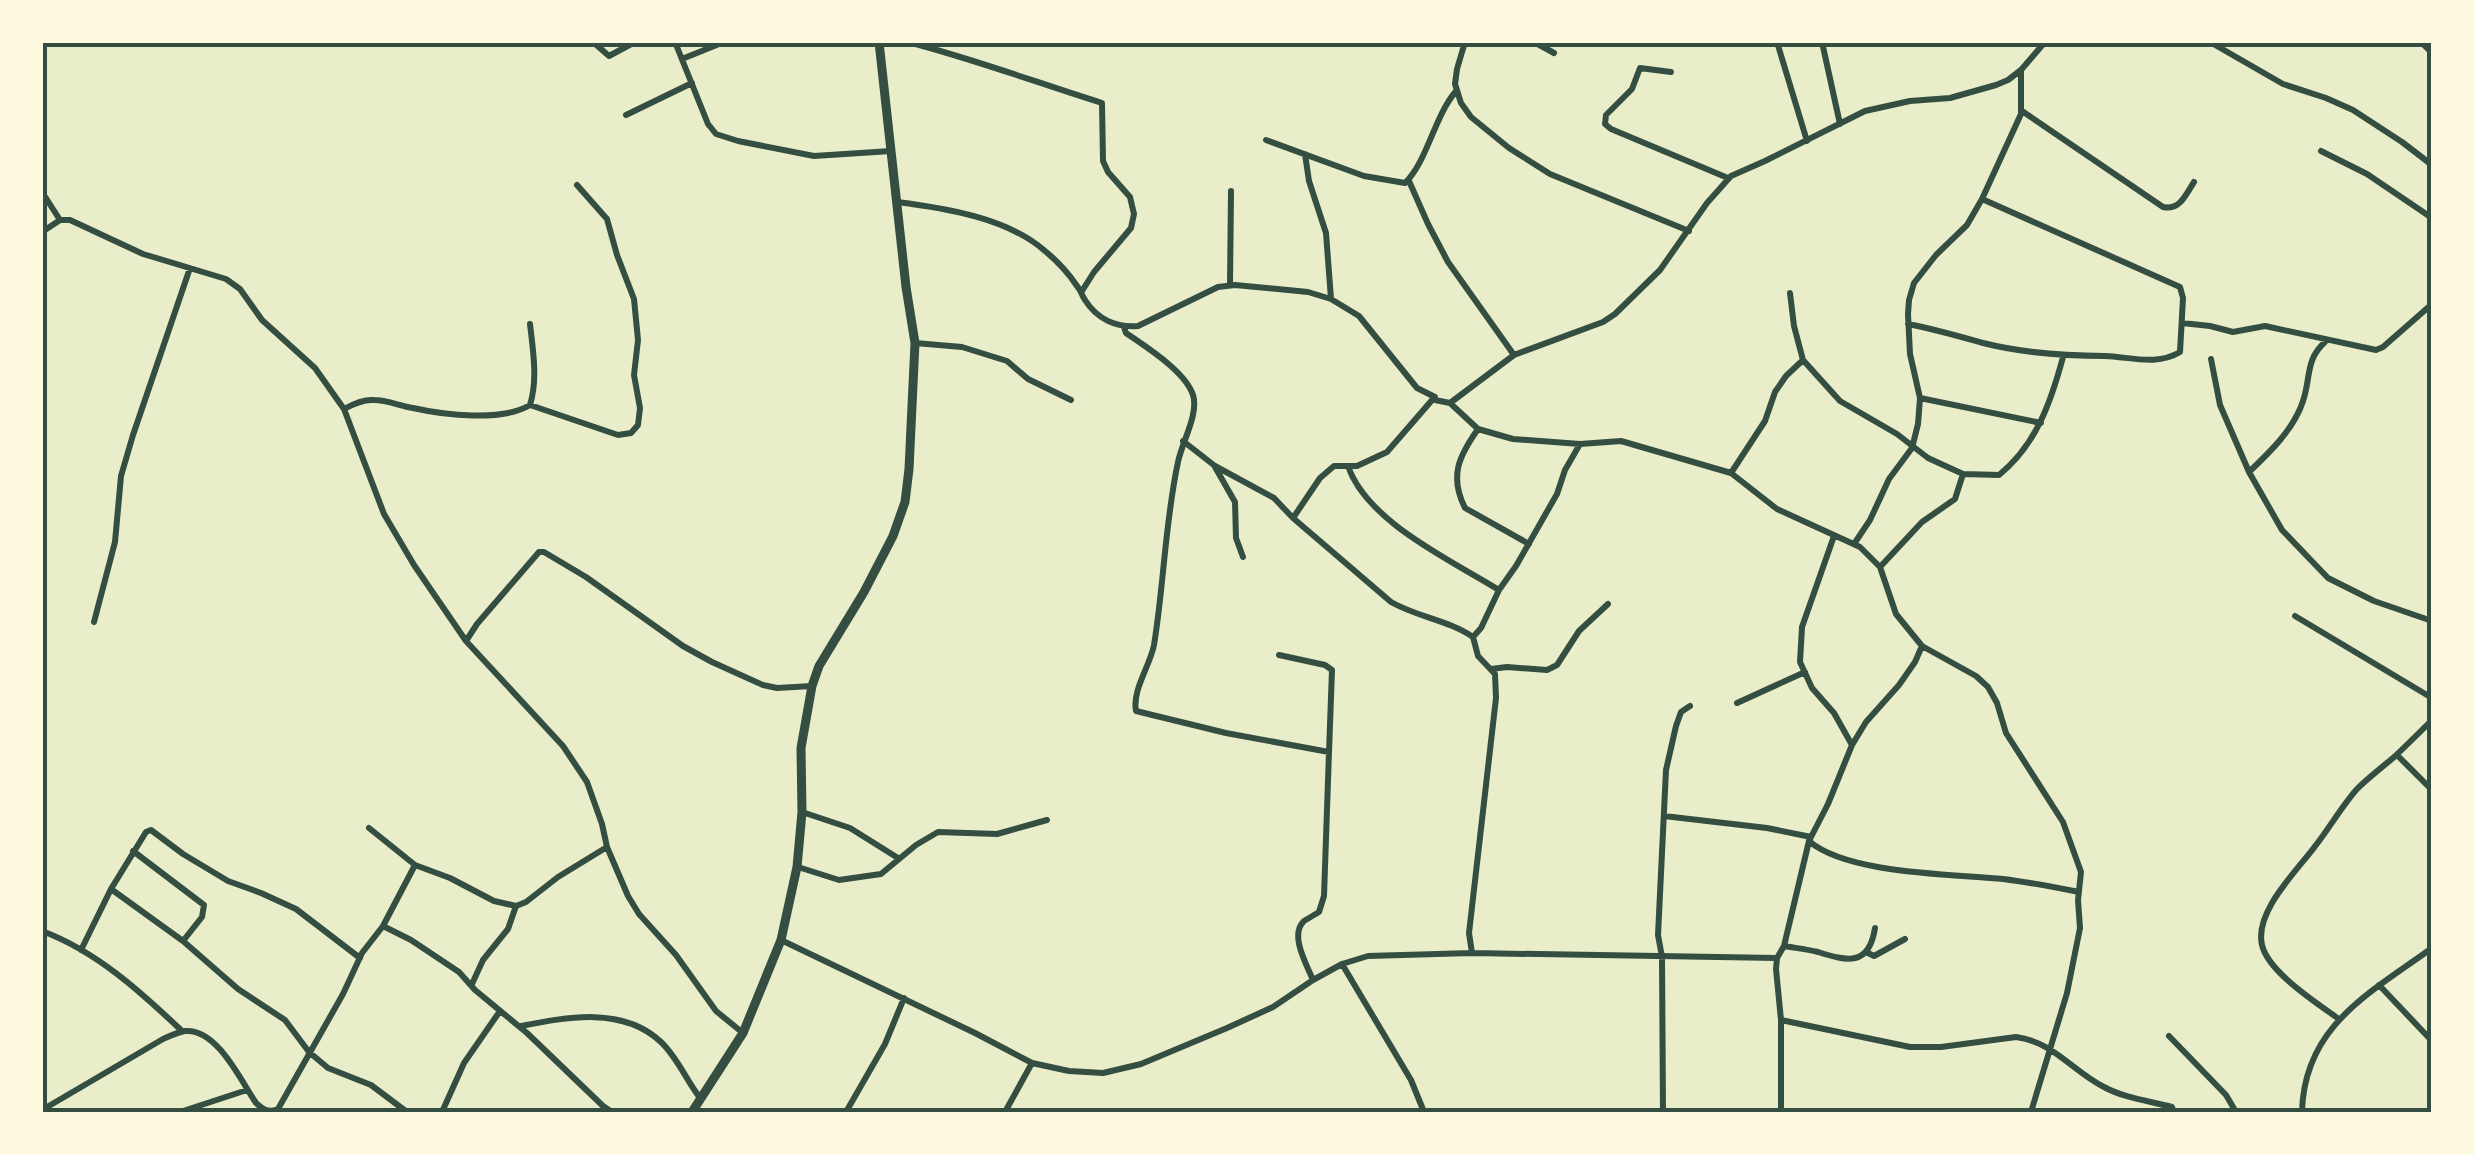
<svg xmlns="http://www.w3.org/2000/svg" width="2474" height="1155" font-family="Literata,serif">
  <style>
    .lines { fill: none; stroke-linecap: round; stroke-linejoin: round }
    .minor { stroke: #344e41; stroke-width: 6 }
    .secondary { stroke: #344e41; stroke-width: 9 }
    .neatline { fill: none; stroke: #344e41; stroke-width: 4 }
  </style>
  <rect width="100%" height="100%" fill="#e9edc9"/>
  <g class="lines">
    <!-- minor -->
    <path class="minor" d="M593,42L609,56L635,42
      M675,42L708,124L716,134L738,141L814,156L891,151
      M908,42C974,59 1038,83 1102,103L1103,161L1108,172L1130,197L1134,214L1131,228L1094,272L1082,291
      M1465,42L1457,69L1455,84L1461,103L1471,117L1509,148L1550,174L1689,231
      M1534,42L1554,53
      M1777,42L1807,141
      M1822,42L1840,124
      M2210,42L2283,84L2326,98L2353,110L2402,142L2432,165
      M2421,42L2432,53
      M682,59L724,42
      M1671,72L1640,68L1632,89L1606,115L1605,124L1611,129L1728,178
      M2022,111L2163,207C2180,211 2186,194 2194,182
      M626,115L692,83
      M1266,140L1364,176L1405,183C1427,162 1434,117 1456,91
      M2321,151L2367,174L2432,218
      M1305,154L1309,181L1326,233L1331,299
      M1409,181L1428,224L1448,262L1514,355
      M42,192L60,220
      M897,202C945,208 1008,218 1045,251C1056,260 1069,274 1077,286C1082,292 1080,292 1085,300C1097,319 1116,328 1138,326L1218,287L1235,285L1308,292L1331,299L1359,316L1417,388L1435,397V400L1450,403L1478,429L1513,439L1580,444L1621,441L1731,473L1777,509L1860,547L1880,567L1896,614L1922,646L1976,676L1988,687L1997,703L2006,733L2063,822L2081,872L2078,900L2080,928L2067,993L2031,1112
      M42,232L60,220H70L143,254L226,279L240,289L262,320L315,368L344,409L384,514L414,565L466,641L563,746L587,782L602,824L607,847L628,896L639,914L676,955L716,1011L743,1033
      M1230,285L1231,191
      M1790,293L1794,326L1803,360
      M2182,323L2210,326L2233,332L2265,326L2376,350L2383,347L2432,304
      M1908,324C1934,329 1958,336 1983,343C2023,353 2064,356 2105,356C2131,357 2157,366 2180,352L2183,298L2180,287L1982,199
      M1124,327L1126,333C1146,347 1185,371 1193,395C1199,414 1182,442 1178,462C1165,522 1164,584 1154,645C1150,666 1132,690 1136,711L1226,733L1329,752L1332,670L1325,665L1279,655
      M915,343L962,347L1007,361L1028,379L1071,400
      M2211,359L2220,405L2249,472L2282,530L2328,578L2374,601L2432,621
      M1920,398L2041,423
      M1450,403L1514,355L1603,322L1615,314L1660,270L1707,203L1731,176L1765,161L1865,111L1910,101L1950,98L1996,85L2008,80L2021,70L2045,42
      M530,405L618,435L631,433L638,425L640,408L634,375L638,340L634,299L617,255L607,219L577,185
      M344,409C353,404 363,399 374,400C387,400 400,406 413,408C444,415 502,422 530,405C538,379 533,351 530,324
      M1478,429C1459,456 1449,476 1465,508L1529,544
      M1183,441L1215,466L1274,498L1293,518L1391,602C1417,617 1448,620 1473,637L1478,656L1495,674L1496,698L1469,933L1472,953
      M1348,466C1367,522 1451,560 1499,590
      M1215,467L1235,502L1236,538L1243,557
      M2249,472C2270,452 2294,429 2303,401C2311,378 2305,360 2325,342
      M1731,473L1765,421L1775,392L1786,376L1803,360L1840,401L1897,434L1928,458L1963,474L1999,475C2036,445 2051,402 2063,357
      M1293,518L1320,478L1334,466H1357L1387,452L1433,399
      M1834,536L1802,627L1800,662L1812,688L1834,713L1852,745
      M1854,544L1870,520L1889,479L1912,448L1918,424L1920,398L1910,354L1908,314L1909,300L1914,283L1936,255L1967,225L1982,199L2021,114V71
      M1880,567L1922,522L1955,499L1963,474
      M2295,616L2432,698
      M94,622L115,542L121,476L133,435L190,268
      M1473,637L1481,628L1499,590L1516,566L1557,494L1565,470L1580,444
      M466,641L477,624L539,552H544L586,577L683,646L712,662L763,685L777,688L812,686
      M1491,669L1507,667L1547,670L1557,665L1579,631L1608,604
      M1737,703L1805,672
      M2397,755L2432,790
      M802,812L850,828L898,858
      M1664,816L1767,828L1811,837
      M369,828L415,865L450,878L494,901L516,906L526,902L558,877L607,847
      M1809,841C1847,874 1952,874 2003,879C2028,882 2054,887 2079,892
      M133,851L204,905L202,917L183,941
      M798,867L839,880L881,874L916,845L938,832L997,834L1047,820
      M111,889L183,941L238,989L285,1020L309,1052L328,1068L371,1085L407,1112
      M383,926L411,940L459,972L475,990L527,1033L603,1106L612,1112
      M42,931C96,951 141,992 182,1031
      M781,940L975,1033L1032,1063L1069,1071L1103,1073L1141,1064L1227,1028L1273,1007L1313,980L1342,964L1368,956L1472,953L1777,958
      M1784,946C1795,948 1806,949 1818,952C1847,961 1869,967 1875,928
      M81,950L111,889L146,832L151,830L183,854L228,881L261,893L296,909L360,958
      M1866,952L1874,956L1905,939
      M1342,964L1411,1080L1424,1112
      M1313,980C1307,965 1289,935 1304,921C1305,920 1318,913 1319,912L1324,896L1329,752
      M472,984L483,960L508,929L516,906
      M2379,985L2432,1041
      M2339,1019C2318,1004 2268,972 2262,945C2254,911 2298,870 2316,845C2330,827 2342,806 2357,789C2368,778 2381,768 2393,758C2406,746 2419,733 2432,720
      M1781,1020L1910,1047H1941L2016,1037C2054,1042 2072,1071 2104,1087C2124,1098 2150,1101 2172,1107L2174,1112
      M521,1026C567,1017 623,1006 661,1042C678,1058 687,1082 701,1099
      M2169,1036L2226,1095L2236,1112
      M42,1110L163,1039C170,1036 178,1032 185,1031C217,1028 241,1081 256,1103C264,1110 268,1113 278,1109L343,994L362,953L383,926L415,865
      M180,1112L247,1090
      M442,1112L464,1063L500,1011
      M846,1112L885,1044L904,998
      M1005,1112L1032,1063
      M1663,1112L1662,957L1658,935L1666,770L1676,726L1681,712L1690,706
      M1781,1112V1020L1776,969L1777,958L1784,946L1809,841L1828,804L1852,745L1866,722L1899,685L1915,662L1922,646
      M2302,1112C2304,1026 2370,993 2432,948"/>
    <!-- secondary -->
    <path class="secondary" d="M692,1112L743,1033L781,940L797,867L802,812L801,748L812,686L819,666L864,592L893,536L905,502L909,469L915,343L906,287L879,42"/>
  </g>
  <!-- border -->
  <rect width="2474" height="1155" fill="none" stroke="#fefae0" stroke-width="90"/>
  <rect x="45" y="45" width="2384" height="1065" class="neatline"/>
</svg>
